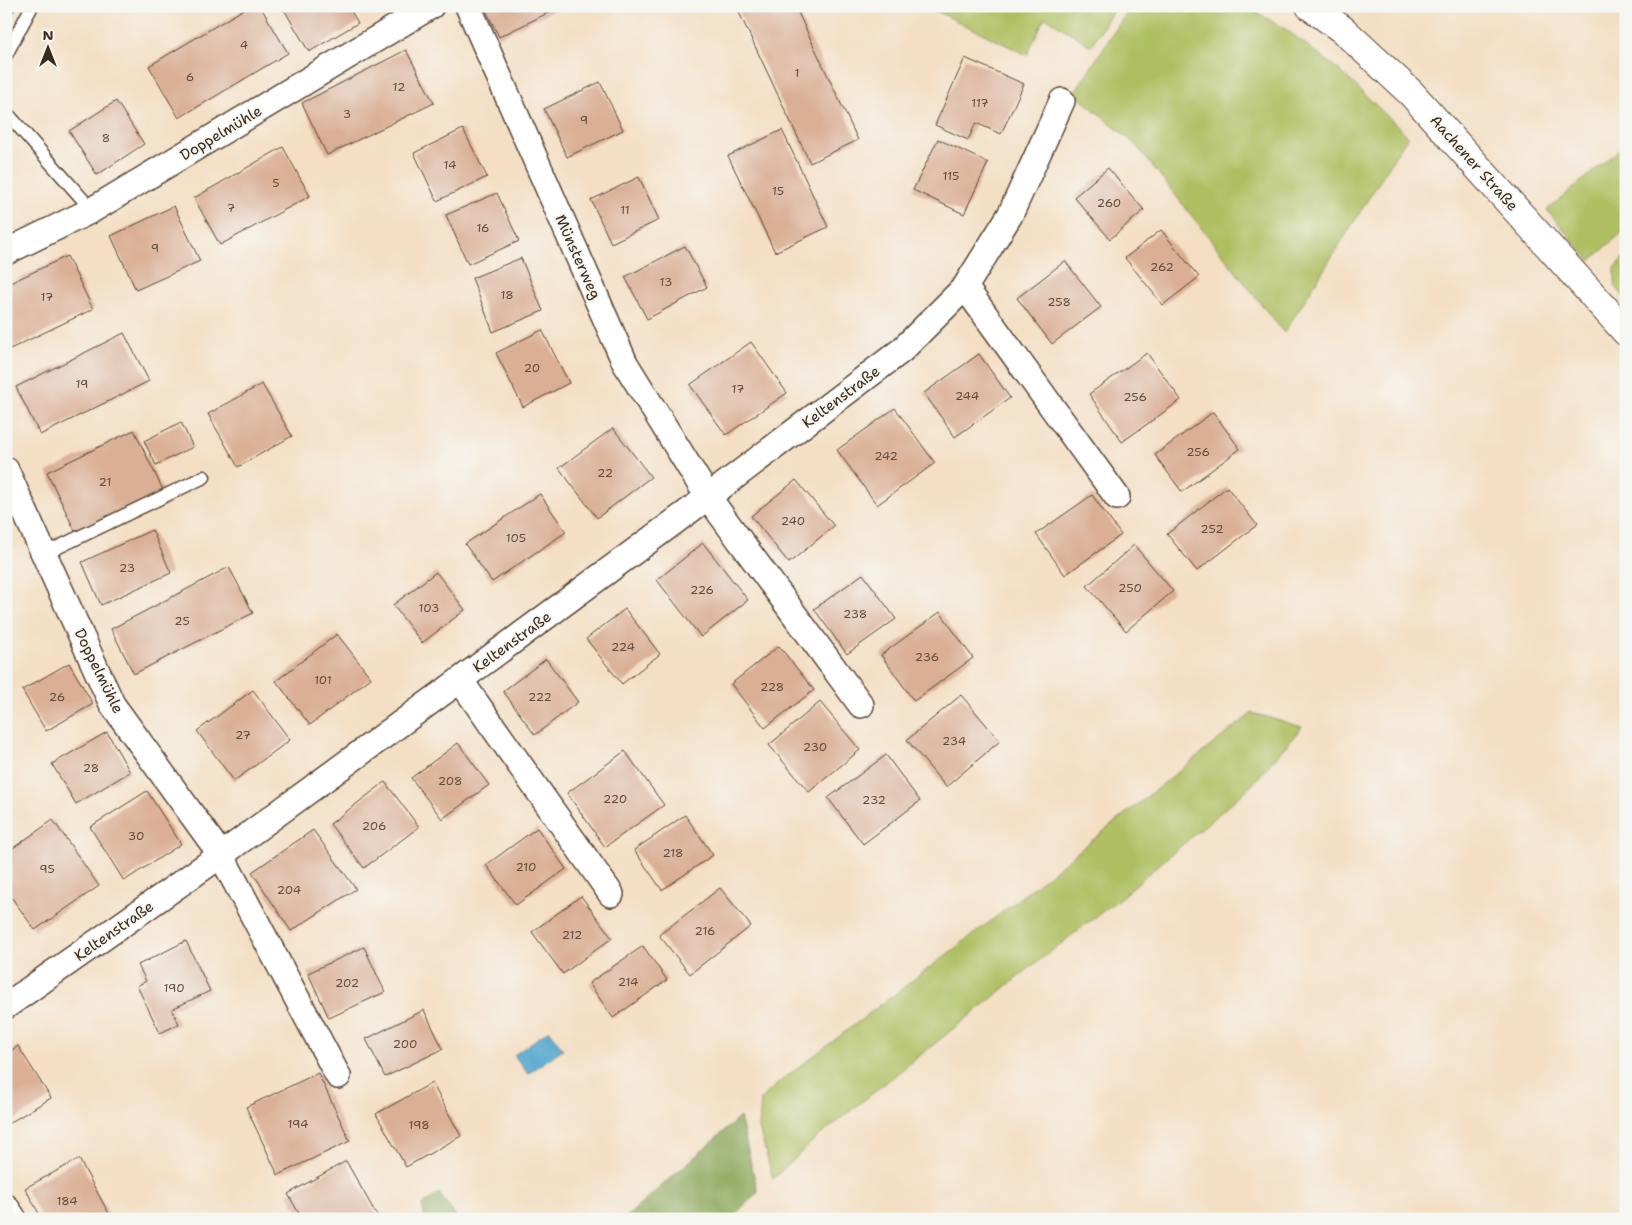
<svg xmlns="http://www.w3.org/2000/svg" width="1632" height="1225" font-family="'Shantell Sans',sans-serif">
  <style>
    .green { fill: #afbf62; stroke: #757440 }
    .forest { fill: #8ba658; stroke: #63683b }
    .water { fill: #51a5cd; stroke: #466876 }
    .building { fill: #daaf95 }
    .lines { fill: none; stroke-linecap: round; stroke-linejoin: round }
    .service-casing { stroke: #574537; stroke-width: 15 }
    .minor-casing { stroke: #574537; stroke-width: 28 }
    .secondary-casing { stroke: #574537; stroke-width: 30 }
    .service { stroke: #fff; stroke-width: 12 }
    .minor { stroke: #fff; stroke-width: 25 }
    .secondary { stroke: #fff; stroke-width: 28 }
    .labels { text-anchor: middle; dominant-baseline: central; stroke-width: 4; stroke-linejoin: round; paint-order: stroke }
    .number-label { font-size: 12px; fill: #634b3c }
    .street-label { font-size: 15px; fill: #3b2a1e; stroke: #f6f6f2 }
  </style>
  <rect width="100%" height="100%" fill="#f6f6f2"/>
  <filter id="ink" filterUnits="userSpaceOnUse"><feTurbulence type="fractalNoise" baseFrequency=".02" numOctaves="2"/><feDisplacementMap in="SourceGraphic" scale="10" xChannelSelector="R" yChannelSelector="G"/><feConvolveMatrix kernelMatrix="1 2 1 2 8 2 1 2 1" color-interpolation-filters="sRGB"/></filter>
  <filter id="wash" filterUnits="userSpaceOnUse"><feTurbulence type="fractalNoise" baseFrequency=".0096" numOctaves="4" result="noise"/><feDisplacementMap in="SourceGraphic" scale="20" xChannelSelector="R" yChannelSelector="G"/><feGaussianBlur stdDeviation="1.12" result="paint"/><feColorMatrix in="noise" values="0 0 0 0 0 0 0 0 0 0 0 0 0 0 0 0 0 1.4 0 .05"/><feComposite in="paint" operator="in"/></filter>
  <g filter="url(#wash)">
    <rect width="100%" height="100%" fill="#f4dfc4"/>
    <!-- green -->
    <path class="green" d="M926,6H1116L1091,46L1045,17L1027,55Z
      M1131,6H1245L1284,28L1339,70L1408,136L1284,333L1136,145L1074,93Z
      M1626,144V229L1590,261L1547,210Z
      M1626,255V299L1615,286V268Z
      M1252,713L1302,727L1251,786L1120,898L1032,966L814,1140L773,1179L759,1128L761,1099L782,1080L996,917Z"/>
    <!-- forest -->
    <path class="forest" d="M740,1117L758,1192L730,1219H624Z
      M439,1193L458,1219H425L422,1205Z"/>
    <!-- water -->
    <path class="water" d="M549,1030L563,1049L528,1074L514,1055Z"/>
    <g id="blocks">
      <!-- building -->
      <path class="building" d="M6,6H17L6,23Z
        M249,6H260L288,53L179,118L149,66Z
        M282,6H348L358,23L309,52Z
        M484,6H562L499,37Z
        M736,6H795L858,140L810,163Z
        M406,50L434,103L327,155L302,103Z
        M965,58L1024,84L1001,134L976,123L968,140L935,125Z
        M600,82L623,130L567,157L544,109Z
        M116,101L144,144L97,175L69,131Z
        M463,129L487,177L437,201L414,153Z
        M782,130L828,227L775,252L728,156Z
        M938,139L988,163L964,214L913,190Z
        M283,147L310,196L220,245L194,198Z
        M1108,168L1144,210L1110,239L1074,197Z
        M639,177L659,220L611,243L591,200Z
        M497,193L519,241L468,264L446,215Z
        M174,206L200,261L136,290L111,236Z
        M1161,230L1199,277L1163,305L1125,258Z
        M685,246L707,287L647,319L625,277Z
        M67,256L93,309L10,349L6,341V285Z
        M521,258L543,311L493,332L472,278Z
        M1065,261L1101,307L1052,344L1017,298Z
        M542,330L569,383L523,407L496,353Z
        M124,333L149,381L40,435L16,387Z
        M751,342L787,393L726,435L690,385Z
        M1147,353L1181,400L1122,442L1089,394Z
        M979,354L1010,398L955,437L924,393Z
        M262,384L292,436L238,467L208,414Z
        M895,408L935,463L877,505L837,450Z
        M1213,412L1240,449L1182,492L1155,455Z
        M181,422L193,447L156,465L144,441Z
        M613,428L651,477L597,518L559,468Z
        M134,430L164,492L76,533L47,472Z
        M796,480L834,526L789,563L751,516Z
        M1227,487L1257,525L1197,571L1167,534Z
        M540,494L566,532L492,582L465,544Z
        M1092,495L1121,535L1065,575L1036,534Z
        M152,530L171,573L101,605L82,562Z
        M703,543L748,600L701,637L657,580Z
        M1134,545L1173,591L1126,631L1087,586Z
        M229,567L253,613L134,674L111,629Z
        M436,572L465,610L422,643L393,605Z
        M863,574L896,619L847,654L814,609Z
        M625,609L660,654L622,684L586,639Z
        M940,612L973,658L914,701L881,655Z
        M337,634L371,678L310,725L276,681Z
        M779,646L814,690L765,728L731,684Z
        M546,659L578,702L535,735L503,691Z
        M69,663L93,704L46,731L22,690Z
        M253,690L290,740L234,781L197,731Z
        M961,695L1000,741L946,787L907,740Z
        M820,702L860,750L809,792L769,745Z
        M107,732L130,772L76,804L52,764Z
        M458,743L489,785L442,819L411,778Z
        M625,751L664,805L605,847L567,793Z
        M886,755L920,801L863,844L828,798Z
        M385,782L419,827L364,868L330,824Z
        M147,791L181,844L124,881L90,827Z
        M685,815L713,855L662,890L634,850Z
        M53,820L99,886L35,930L6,890V853Z
        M537,828L566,869L516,905L486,865Z
        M313,830L356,889L291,931L252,872Z
        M720,888L751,926L690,974L659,935Z
        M581,896L612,938L563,974L532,932Z
        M186,941L210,991L172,1009L179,1024L160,1033L137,986L146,981L138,965Z
        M643,946L667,980L613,1018L589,983Z
        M364,947L385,992L329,1018L308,973Z
        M424,1010L443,1049L385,1077L366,1039Z
        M18,1046L51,1098L6,1125V1054Z
        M318,1073L350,1141L278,1175L246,1107Z
        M432,1083L461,1136L406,1167L376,1114Z
        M79,1159L109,1214L100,1219H42L25,1188Z
        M346,1161L379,1219H302L288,1194Z"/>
    </g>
  </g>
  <g filter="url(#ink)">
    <use href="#blocks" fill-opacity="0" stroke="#574537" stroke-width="1"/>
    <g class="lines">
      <defs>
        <path id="service" d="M6,55L32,6
          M6,112L92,210
          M44,554L204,477"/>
        <path id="minor" d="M468,6L625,363L708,497L861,705
          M6,252L92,210L431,6
          M965,287L1117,497
          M6,470L112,704L221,855L338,1076
          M460,680L611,894
          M6,1006L221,855L460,680L708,497L902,350L965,287L1010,215L1062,101
          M6,1207L14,1219"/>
        <path id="secondary" d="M1310,6L1343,30L1411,93L1626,332"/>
      </defs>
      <!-- service casing -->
      <use href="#service" class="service-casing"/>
      <!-- minor casing -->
      <use href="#minor" class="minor-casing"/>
      <!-- secondary casing -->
      <use href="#secondary" class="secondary-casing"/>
      <!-- service -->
      <use href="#service" class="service"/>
      <!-- minor -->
      <use href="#minor" class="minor"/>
      <!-- secondary -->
      <use href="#secondary" class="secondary"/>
    </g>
  </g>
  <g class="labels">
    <!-- number labels -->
    <g class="number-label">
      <text x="244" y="45">4</text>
      <text x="797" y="73">1</text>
      <text x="190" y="77">6</text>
      <text x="399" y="87">12</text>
      <text x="980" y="103">117</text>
      <text x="347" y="114">3</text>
      <text x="584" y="120">9</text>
      <text x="106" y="138">8</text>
      <text x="450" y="165">14</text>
      <text x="951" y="176">115</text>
      <text x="276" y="183">5</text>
      <text x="778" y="191">15</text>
      <text x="1109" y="203">260</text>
      <text x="231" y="208">7</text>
      <text x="625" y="210">11</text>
      <text x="483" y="228">16</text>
      <text x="155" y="248">9</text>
      <text x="1162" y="267">262</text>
      <text x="666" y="282">13</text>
      <text x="507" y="295">18</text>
      <text x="47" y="297">17</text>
      <text x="1059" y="302">258</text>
      <text x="532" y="368">20</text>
      <text x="82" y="384">19</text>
      <text x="738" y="389">17</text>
      <text x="967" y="396">244</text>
      <text x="1135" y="397">256</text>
      <text x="1198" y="452">256</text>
      <text x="886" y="456">242</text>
      <text x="605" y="473">22</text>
      <text x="105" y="482">21</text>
      <text x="793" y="521">240</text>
      <text x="1212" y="529">252</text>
      <text x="516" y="538">105</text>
      <text x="127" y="568">23</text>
      <text x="1130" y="588">250</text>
      <text x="702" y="590">226</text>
      <text x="429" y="608">103</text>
      <text x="855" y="614">238</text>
      <text x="182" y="621">25</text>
      <text x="623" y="647">224</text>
      <text x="927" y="657">236</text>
      <text x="323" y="680">101</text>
      <text x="772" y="687">228</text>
      <text x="57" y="697">26</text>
      <text x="540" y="697">222</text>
      <text x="243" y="735">27</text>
      <text x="954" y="741">234</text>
      <text x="815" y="747">230</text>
      <text x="91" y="768">28</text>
      <text x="450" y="781">208</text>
      <text x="615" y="799">220</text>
      <text x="874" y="800">232</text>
      <text x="374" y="826">206</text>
      <text x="136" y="836">30</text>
      <text x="673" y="853">218</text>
      <text x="526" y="867">210</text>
      <text x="47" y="869">95</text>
      <text x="289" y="890">204</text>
      <text x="705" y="931">216</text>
      <text x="572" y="935">212</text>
      <text x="628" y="982">214</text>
      <text x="347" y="983">202</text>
      <text x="174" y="988">190</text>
      <text x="405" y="1044">200</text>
      <text x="298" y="1124">194</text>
      <text x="419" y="1125">198</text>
      <text x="67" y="1201">184</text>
    </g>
    <!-- street labels -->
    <g class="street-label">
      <text transform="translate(221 133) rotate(-31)">Doppelmühle</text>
      <text transform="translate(1474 163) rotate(48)">Aachener Straße</text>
      <text transform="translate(578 257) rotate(66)">Münsterweg</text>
      <text transform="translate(841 397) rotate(-37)">Keltenstraße</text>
      <text transform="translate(512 642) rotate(-36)">Keltenstraße</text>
      <text transform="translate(99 671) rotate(64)">Doppelmühle</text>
      <text transform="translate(114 931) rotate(-35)">Keltenstraße</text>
    </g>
  </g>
  <!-- margin -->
  <rect width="1632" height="1225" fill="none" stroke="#f6f6f2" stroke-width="25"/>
  <!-- north arrow -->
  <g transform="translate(48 48)" stroke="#f6f6f2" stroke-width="4" paint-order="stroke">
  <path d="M0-4L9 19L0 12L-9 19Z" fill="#3b2a1e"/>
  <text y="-8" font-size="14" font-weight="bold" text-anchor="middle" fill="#3b2a1e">N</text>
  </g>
</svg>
